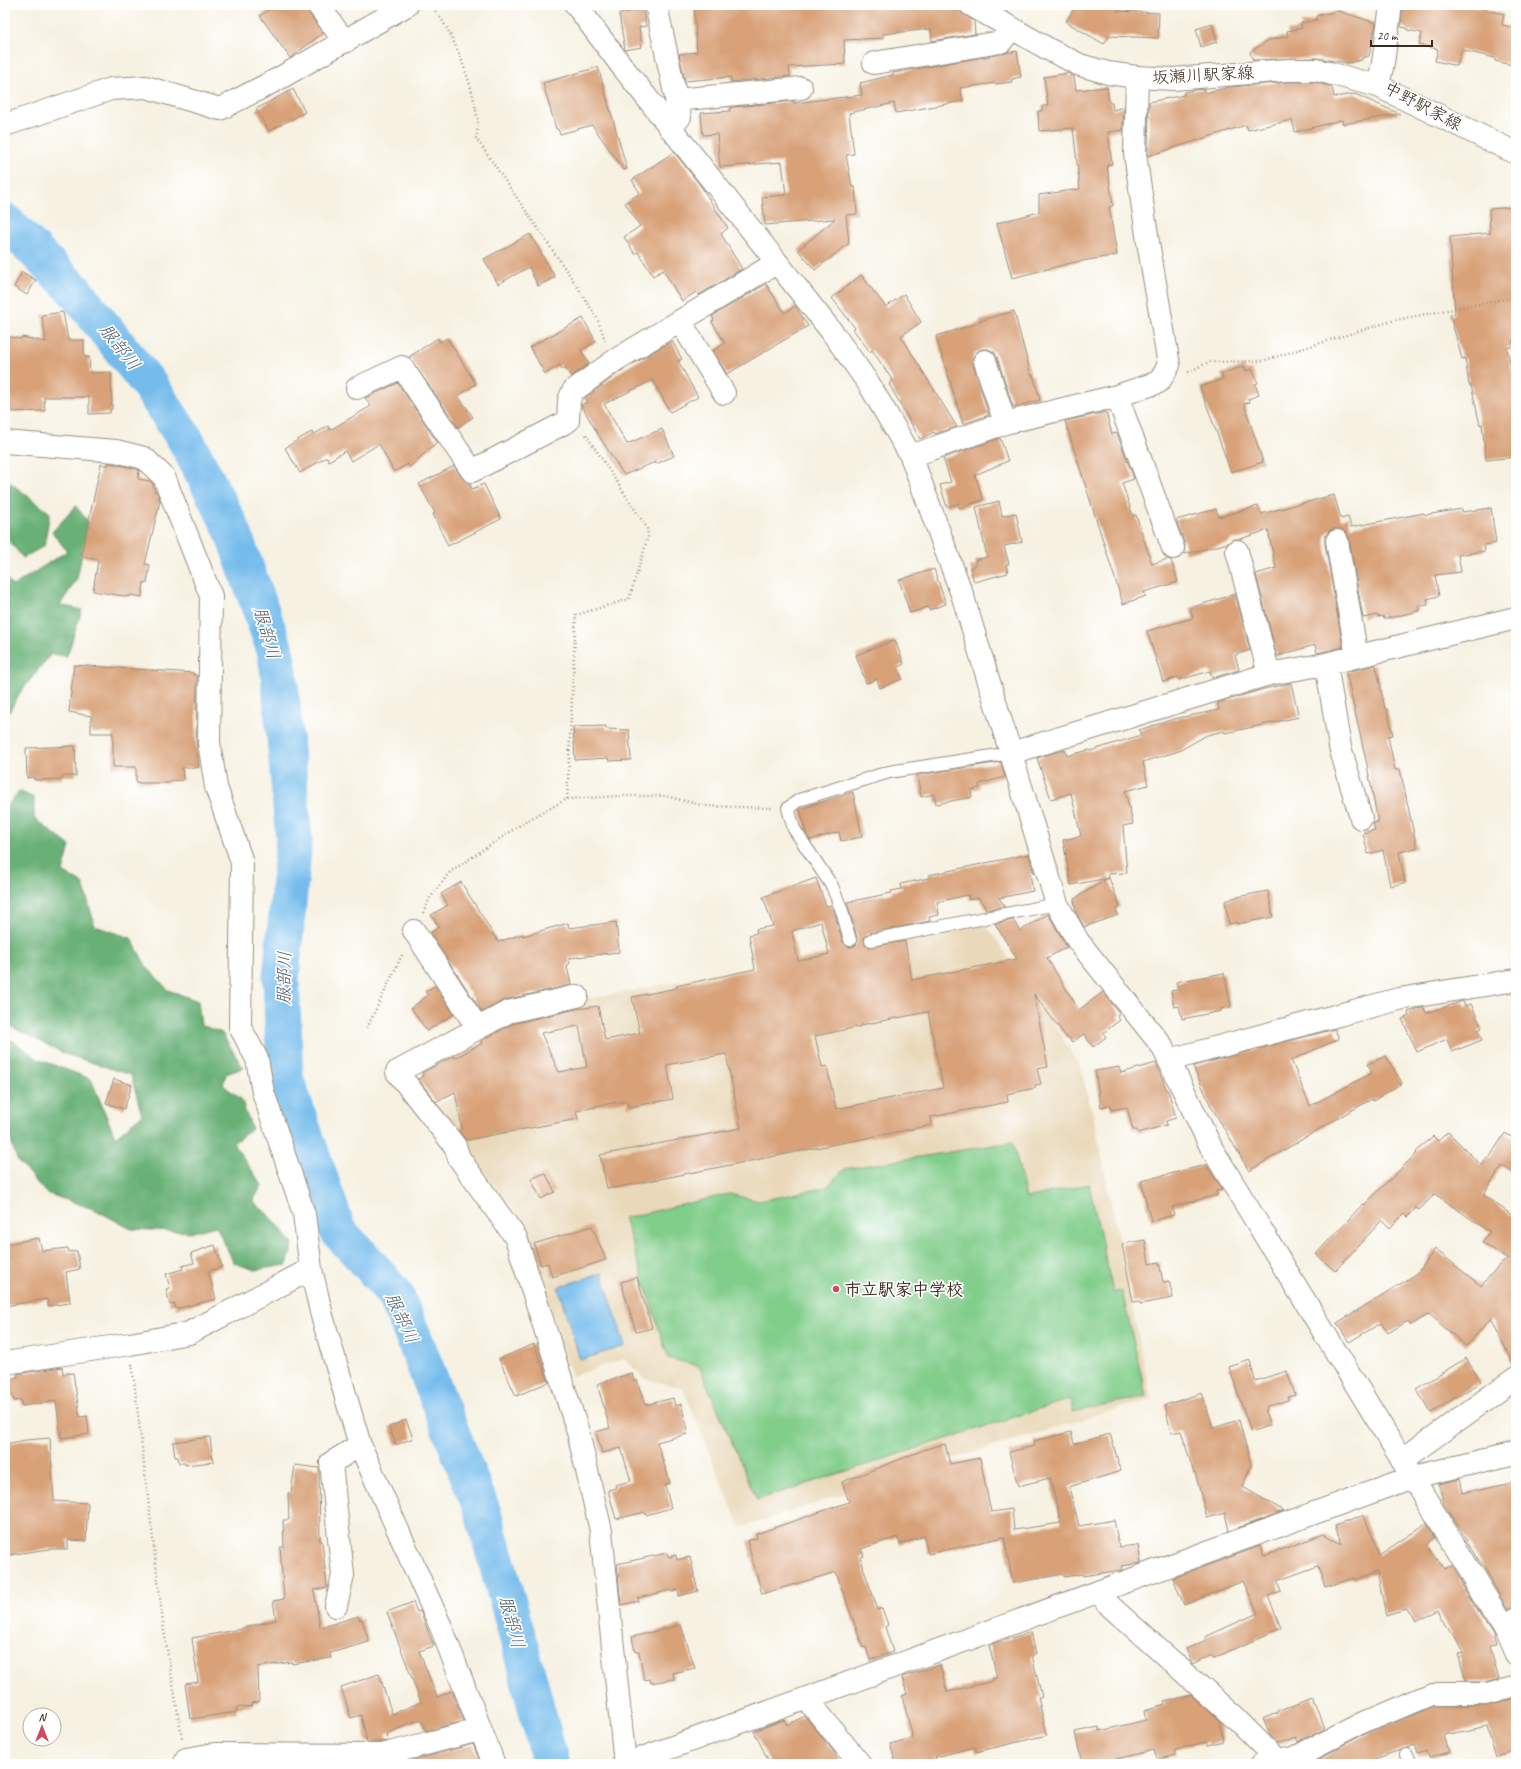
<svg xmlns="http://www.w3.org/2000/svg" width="1521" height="1769" font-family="Caveat,'Klee One',sans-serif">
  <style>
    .built { fill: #e9d9ba }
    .green { fill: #81cd8a; stroke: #5e7c54 }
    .forest { fill: #68b076; stroke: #526d4a }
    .water { fill: #74bcec; stroke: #587385 }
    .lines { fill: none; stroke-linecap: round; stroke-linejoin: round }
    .stream { stroke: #74bcec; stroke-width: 6 }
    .river { stroke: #74bcec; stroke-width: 37 }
    .building { fill: #d8a178; fill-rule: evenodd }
    .lane-casing { stroke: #988e80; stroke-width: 14 }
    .street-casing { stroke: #988e80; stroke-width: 24 }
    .secondary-casing { stroke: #988e80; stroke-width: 24 }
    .path { stroke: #988e80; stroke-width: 2.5; stroke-dasharray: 1 3; stroke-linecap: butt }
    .lane { stroke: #fff; stroke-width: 12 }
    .street { stroke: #fff; stroke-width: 22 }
    .secondary { stroke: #fff; stroke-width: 22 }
    .poi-dot { fill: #d1495b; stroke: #fff; stroke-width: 1.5 }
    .labels { text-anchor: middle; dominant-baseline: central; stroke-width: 3.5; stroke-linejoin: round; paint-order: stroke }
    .street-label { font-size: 17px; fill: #3b2a1e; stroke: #fff }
    .poi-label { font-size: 17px; font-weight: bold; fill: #3b2a1e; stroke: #fff; text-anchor: start }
    .water-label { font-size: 18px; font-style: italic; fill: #4f5d66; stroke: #fff }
  </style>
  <rect width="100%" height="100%" fill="#fff"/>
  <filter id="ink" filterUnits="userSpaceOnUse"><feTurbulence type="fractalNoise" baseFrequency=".025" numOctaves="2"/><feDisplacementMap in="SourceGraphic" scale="8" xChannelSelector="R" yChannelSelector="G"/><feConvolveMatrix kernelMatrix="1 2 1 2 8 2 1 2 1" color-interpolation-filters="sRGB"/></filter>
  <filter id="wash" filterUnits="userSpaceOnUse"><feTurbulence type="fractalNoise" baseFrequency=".012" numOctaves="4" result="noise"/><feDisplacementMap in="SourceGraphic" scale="16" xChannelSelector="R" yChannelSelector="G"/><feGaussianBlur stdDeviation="0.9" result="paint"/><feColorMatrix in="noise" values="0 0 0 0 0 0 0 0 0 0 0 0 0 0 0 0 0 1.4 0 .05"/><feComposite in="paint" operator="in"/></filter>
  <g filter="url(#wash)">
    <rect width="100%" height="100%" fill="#f6f1e1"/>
    <!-- built -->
    <path class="built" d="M985,923L1050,1017L1081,1069L1094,1119L1151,1399L929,1466L740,1528L683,1388L645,1379L624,1359L572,1376L520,1219L433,1108L550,1046L541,1008Z"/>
    <!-- green -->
    <path class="green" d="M1013,1142L1026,1198L1089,1184L1113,1292L1122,1291L1146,1396L1073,1412L1070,1399L757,1500L699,1366L668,1358L624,1218L729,1194L759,1201L827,1187L844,1169Z"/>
    <!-- forest -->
    <path class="forest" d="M8,481L50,513L44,546L23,558L5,536V485Z
      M76,506L88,522L77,579L60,605L82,610L67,656L51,654L21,691L5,719V577L13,586L67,551L52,532Z
      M19,791L34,798V818L70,846L63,872L83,884L95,926L131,938L146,966L168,990L198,1001L201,1025L222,1033L243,1068L226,1074L223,1085L241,1099L252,1129L233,1143L262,1185L253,1201L274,1220L293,1244L287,1265L255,1270L234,1263L216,1226L193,1232L131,1229L96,1210L46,1193L17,1160L5,1121V1035L38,1059L91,1079L115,1137L142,1115L131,1075L65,1054L10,1026L5,1018V809Z"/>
    <!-- water -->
    <path class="water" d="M602,1273L625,1346L580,1360L558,1287Z"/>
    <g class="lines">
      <!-- stream -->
      <path class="stream" d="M310,1236L338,1231"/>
      <!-- river -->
      <path class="river" d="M5,221L75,291L148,383L185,439L231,527L275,650L279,673L294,839L281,977L285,1078L338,1231L370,1265L396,1296L413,1336L482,1510L516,1631L551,1764"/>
    </g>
    <g id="blocks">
      <!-- building -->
      <path class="building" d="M275,5H306L308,12L323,33L290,58L260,16Z
        M694,5H948L974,21L975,34L932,41L931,29L883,34V38L844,40L845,64L789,67L790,76L731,82V77L685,81L679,54L697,52Z
        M1076,5H1120L1117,11L1159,13L1158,38L1109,36L1104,44L1066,22Z
        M1403,5H1466L1504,14L1502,25L1516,28V66L1495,61V58L1461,50L1457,66L1435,61L1438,49L1419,45L1422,33L1407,30V28L1401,27Z
        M643,9L646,26L639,27L642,47L625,50L619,14Z
        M1338,11L1376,23L1369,56L1362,58V60L1348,63L1316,58L1253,60L1250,52L1269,40L1288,36L1287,31L1302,28L1301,23L1317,20L1316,16Z
        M1212,24L1217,42L1201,47L1196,29Z
        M1017,51L1021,77L1012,79V82L996,84L995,83L960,88L963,101L896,113L894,103L849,113L854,154L846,155L852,187H855L857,214L846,215L849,243L815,270L798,250L835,219L765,225L762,197L786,195L782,162L720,167L717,134L703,135L701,113L730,111V108L734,107L794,101V103L862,95L860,83L893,75V73Z
        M598,67L627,169L624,170L592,125L560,134L558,129H556L543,83Z
        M1069,73L1070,76H1074L1076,90L1107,87L1109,103H1112L1113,110L1124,107L1123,130L1108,132L1112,164L1107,165L1113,206L1109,207L1117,255L1071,263L1012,278L997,223L1039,212V195L1080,189L1073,128L1039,131L1038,111H1042V106H1048L1044,77Z
        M1288,82H1315L1332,87L1334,97L1355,94L1400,114L1343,124L1342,120L1295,132L1292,120L1248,130L1246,125L1148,156L1149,102L1184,95V92L1195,90L1204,89L1205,93L1230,87Z
        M293,89L305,112L269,131L256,109Z
        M674,152L700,185L728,228L721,234L742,269L699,295L696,292L682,301L663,270L653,276L638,252L635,254L624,237L640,226L625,203L640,193L632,180Z
        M1516,207V339L1512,340L1514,346L1507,348L1516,388V457L1486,460L1482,424L1480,425L1471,385H1469L1465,358L1462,359L1450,315L1455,314L1450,237L1490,233L1489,209Z
        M530,234L555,277L538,286L529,267L498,284L484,259Z
        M22,272L36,280L27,295L14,287Z
        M861,275L886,307L904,294L921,322L901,336L957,427L935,434L934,432L920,439L889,384L893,381L872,350L870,352L853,329L855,328L832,298Z
        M766,284L785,313L795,306L808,326L727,374L713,351L725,343L712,322L714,320L712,316Z
        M1014,311L1031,375H1033L1040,400L1013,407L997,357L994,352L988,349H982L976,353L973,358V364L989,415L963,424L936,336L979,323V321Z
        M63,312L68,340H84V357H89L90,373L111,372L112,409H110V413L89,414V397H44L45,411L5,412V336L21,339L22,337L46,342L42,315Z
        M583,318L596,342L581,350L589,364L571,377L565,368L562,369L560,365L545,374L530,347Z
        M438,338L440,342L447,338L476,384L458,396L473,417L458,427L409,357Z
        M672,341L682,359L678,361L698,397L670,412L653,380L604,404L627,444L662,429L674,456L656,464L655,462L624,475L599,436L581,405L587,402L585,398L621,371Z
        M1244,366L1246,371L1252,369L1258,383L1255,384L1259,395L1248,399L1250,402L1244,404L1263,462L1231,472L1200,387L1223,379L1221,374Z
        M398,383L437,442L410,467L408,464L394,472L379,444L351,461L345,451L329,461L327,457L300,473L285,448L304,436L312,432L313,435L328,426L330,430L371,406L365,398Z
        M1106,412L1112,434L1117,433L1134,479L1122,483L1133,516L1136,515L1152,564L1168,559L1171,560L1178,582L1144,592L1146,596L1123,604L1065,421Z
        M1000,438L1008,461L975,475L983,500L959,508L958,503L947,507L940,485L951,482L943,458Z
        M108,463L138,469L139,471L138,479L150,481L153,484L155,492H157L160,501L145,564L150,565L147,583L144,582L142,597L130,595V597L93,591L98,560L81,556L101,464L108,466Z
        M454,466L462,478L469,483L472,489L484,484L501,519L448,546L433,514L435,513L419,484Z
        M1334,495L1341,519L1348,517L1351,527L1424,513L1425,515L1462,509V512L1491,508L1496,543L1484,545L1485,551L1458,555L1461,572L1435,575L1439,596L1427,599L1428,605L1418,606L1419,611L1384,619L1383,616L1378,617L1377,615L1363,618L1349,538L1346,533L1341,529H1334L1329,531L1325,536V543L1343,647L1317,653L1315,645L1277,656L1256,574L1276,568L1268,530L1240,539H1233L1228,543L1213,547L1184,554L1185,544L1176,520L1216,509L1219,517L1258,506L1261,514Z
        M999,501L1002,516L1016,513L1022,542L1004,546L1009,564H1006L1008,573L974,582L970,567L976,565L975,560L987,557L976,507Z
        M934,569L946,604L929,610L928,607L910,613L899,580Z
        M1235,594L1250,650L1235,655L1239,670L1212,678L1210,671L1179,680L1178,677L1163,682L1147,631L1193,618L1190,608Z
        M895,640L904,664L898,667L902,679L880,688L877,679L866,683L856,655Z
        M74,665L194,673L193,675H197L196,742L199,767L182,768L183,780L169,781V783H138V782H136V767H113V733H91V716L69,712Z
        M1376,665L1385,709H1387L1393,735L1388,736L1395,770L1400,769L1417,848L1399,852L1405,883L1390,886L1383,850L1368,854L1363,833L1375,830L1373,823L1378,822L1367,765L1346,672Z
        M1291,683L1299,717L1225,733L1224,731L1207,735L1179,751L1143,762L1148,785L1125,791L1133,824L1123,826L1127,873L1108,874L1109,878L1071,885L1063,840L1081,836L1071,793L1051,799L1037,758L1065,750L1067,756L1089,750L1090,751L1141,735L1139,730L1174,719L1219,710L1218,703L1264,689Z
        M606,726V729L629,730L631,760L609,761L608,758L575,760L573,727Z
        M75,746L76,776H62V779L34,780V777L27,778L26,748Z
        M1001,762L1005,777L979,784L980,788L971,790L972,797L936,804L934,794L921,797L917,775Z
        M853,792L862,837L841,841L839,832L810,840L807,836L800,809Z
        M1029,854L1034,873L1030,874L1033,891L999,898L1005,906L987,910L979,898L969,900L968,895L937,902L939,915L929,917L930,921L870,933L864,938L865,945L869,947L905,941L912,980L1017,959L995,924L1013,920L1020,931L1048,914L1067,947L1047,958L1079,1010L1103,992L1120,1014L1117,1016L1120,1020L1103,1033L1106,1037L1093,1047L1084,1034L1072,1042L1068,1037H1066L1034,994L1048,1067L1037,1069L1041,1084L1035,1085V1088L1007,1094L1008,1102L931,1117L932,1125L614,1188H607L600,1155L741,1128L726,1054L667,1065L673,1099L628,1107L627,1101L595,1106L596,1107L576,1111L578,1119L466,1140L459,1131L462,1128L455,1092L436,1102L418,1079L423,1076L422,1073L454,1056L455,1058L482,1043L481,1041L512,1024L576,1009L598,1006L605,1040L640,1033L632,997L677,988L676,986L755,969L749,935L757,933L756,929L773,926L763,897L816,878L826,906L832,905L843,942L848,947H852L856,945L857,938L847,902L892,893L891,891L902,889L901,884L929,878V875ZM821,922L829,954L798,961L792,931ZM928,1012L943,1088L836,1109L827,1066L822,1067L815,1036L862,1026L861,1025ZM579,1026L587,1067L559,1072L541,1033Z
        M1109,878L1120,907L1116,909L1118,915L1084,927L1076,912L1074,899Z
        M461,882L498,942L523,934V936L568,923L569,928L616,922L619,952L569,958L570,963L567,966L571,985L505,1000L482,1012L430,933L439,927L431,915L448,905L441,894Z
        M1268,891L1273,917L1237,924V922L1229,924L1225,901L1232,899V898Z
        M1224,973L1231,1007L1221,1009V1011L1182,1019L1179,1006L1174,1007L1171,991L1178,990L1176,982Z
        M435,986L454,1014L427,1031L411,1008L428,995L425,992Z
        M1463,1001L1465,1006L1471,1004L1482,1028L1478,1030L1482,1040L1452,1052L1447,1039L1417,1052L1402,1019L1409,1016L1408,1012L1417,1009L1424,1008L1426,1013Z
        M1335,1029L1339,1039L1291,1060L1310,1106L1372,1073L1368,1064L1386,1056L1402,1083L1373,1101L1372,1099L1338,1118L1249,1171L1211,1106L1193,1066Z
        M1156,1063L1167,1091L1168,1090L1176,1118L1166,1121L1167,1125L1138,1133L1137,1130H1133L1127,1107L1111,1110L1110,1105L1101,1107L1095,1071L1119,1067L1121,1073Z
        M114,1079L132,1085L124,1109L106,1103Z
        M1448,1132L1482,1166L1487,1157L1489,1158L1505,1133L1516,1140V1175L1502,1166L1483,1195L1516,1218V1366H1514L1491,1318L1466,1346L1429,1314L1411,1325L1408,1321L1388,1333L1381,1323L1349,1342L1337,1323L1418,1273L1435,1249L1481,1286L1502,1262L1508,1259L1482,1242L1490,1232L1435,1194L1419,1210L1416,1208L1407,1217L1404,1214L1390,1228L1382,1220L1335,1271L1316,1254L1363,1204L1364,1205L1417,1153L1416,1152L1433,1136L1438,1141Z
        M1206,1165L1222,1190L1216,1191L1217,1195L1172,1207L1174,1215L1151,1221L1141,1181Z
        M545,1173L555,1192L541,1199L531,1179Z
        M592,1226L606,1260L552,1277L548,1263L541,1265L534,1244Z
        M39,1238L42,1251L68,1248L69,1252L77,1251L80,1269L66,1272L70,1303L48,1306L47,1299L5,1306V1244Z
        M1145,1240L1149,1264L1159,1262L1163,1282L1169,1281L1173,1298L1140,1304L1139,1301L1133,1302L1122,1244Z
        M215,1245L222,1267L208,1271L216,1299L176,1309L175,1304L170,1305L166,1289L170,1288L166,1274L183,1269L182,1266L194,1263L191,1253Z
        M637,1277L652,1328L636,1332L621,1282Z
        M534,1344L549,1382L516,1396L499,1359Z
        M1466,1358L1481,1382L1431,1413L1416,1389Z
        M1250,1360L1255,1381L1287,1371L1295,1395L1288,1397V1400L1266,1407L1267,1410L1265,1411L1270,1425L1251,1432L1229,1367Z
        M62,1367L63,1374L73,1373L80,1417L87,1416L89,1434L61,1438L56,1401L22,1406L21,1400L14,1401L12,1394L5,1395V1380L18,1377L17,1374Z
        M632,1373L634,1381L637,1380L645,1405L673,1398L675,1406L681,1404L688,1430L686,1431L687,1434L657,1442L670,1483L665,1485L671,1508L646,1515L645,1512L616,1519L608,1490L616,1488L615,1485L631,1481L621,1448L602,1453L596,1432L610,1428L597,1384Z
        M1202,1393L1213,1428L1239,1420L1251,1465L1243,1487L1284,1511L1229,1531L1225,1513L1207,1518L1195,1472L1194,1473L1181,1431L1171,1433L1165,1405Z
        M406,1420L413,1438L396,1445L389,1427Z
        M1071,1432L1074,1444L1110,1434L1121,1471L1069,1487L1079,1526L1114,1520L1119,1547L1138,1545L1141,1563L1122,1566V1570H1121L1083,1576L1082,1574L1064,1577V1574L1013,1583L1004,1537L928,1554L924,1536L900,1544L897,1537L861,1549L864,1556L861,1557L864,1570L878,1610L882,1608L888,1625L885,1627L893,1652L870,1660L866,1647L863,1648L836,1572L762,1594L747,1541L757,1538L756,1534L849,1502L842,1482L929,1448L945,1444L950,1464L980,1458L991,1512L1012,1509L1014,1530L1061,1523L1050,1478L1018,1486L1009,1452L1035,1446L1034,1441Z
        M210,1437L213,1462L185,1465V1463H179L178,1457H175L173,1442Z
        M50,1438L54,1501L88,1503L86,1541L68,1540V1549H49L8,1555L5,1540V1444L26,1440Z
        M295,1465L319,1468L320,1541H322L327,1588L314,1590L320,1628L358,1616L359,1620L362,1619L369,1642L330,1653L331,1658L292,1664V1662L258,1667L259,1702L251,1703L252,1706L236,1708L237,1712L190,1719L185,1684L198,1682L192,1638L242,1629V1628L276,1620L273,1601L284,1599L280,1547H284L283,1520H289L288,1493H291Z
        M1459,1479L1462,1493L1516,1481V1605L1508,1609L1458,1525H1457L1444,1504L1439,1484Z
        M1364,1515L1379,1555L1426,1524L1435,1538L1427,1544L1444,1569L1451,1565L1493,1633L1496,1645L1490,1646L1499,1678L1485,1682H1466L1458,1655L1463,1654L1439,1610L1415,1622L1409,1609L1386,1615L1377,1572L1355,1580L1354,1578L1325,1587L1318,1566L1277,1581L1281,1591L1268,1596L1281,1628L1214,1658L1212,1655L1193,1664L1186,1649L1206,1640L1205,1637L1258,1613L1243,1581L1184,1605L1173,1578L1260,1546L1264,1556L1324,1534L1342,1545L1335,1526Z
        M667,1553L669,1557L676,1555L677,1560L690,1557L698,1591L679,1596L678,1590L671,1592V1590L638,1598L639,1601L621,1605L617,1564Z
        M413,1602L417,1612L420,1611L434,1646L419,1651L437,1697L452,1691L464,1721L426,1731L421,1719L386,1734L388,1741L380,1742H367L361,1715L351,1718L341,1687L379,1674L392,1714L421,1702L387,1612Z
        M681,1625L695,1668L673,1673L674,1679L651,1683L650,1679L644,1680L639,1651L635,1652L632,1637Z
        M1031,1632L1036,1654L1032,1656L1042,1697H1038L1047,1735L976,1752L975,1747L935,1757L938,1764H896L890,1744L913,1738L902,1696L907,1694L902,1677L940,1665L947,1692L993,1681L992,1679L997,1678L989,1645Z
        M1191,1695L1219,1720L1223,1741L1207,1745V1742L1175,1749L1176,1755L1157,1760L1154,1750L1116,1759L1117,1764H1082L1075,1732L1099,1727L1100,1731L1146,1720L1144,1711L1165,1705L1164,1702Z
        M1312,1697L1325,1728L1298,1742L1296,1737L1278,1744L1270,1735L1263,1719L1278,1713V1711Z
        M1516,1699V1751L1497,1756L1488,1725L1446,1734L1451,1753L1431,1758L1429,1752L1418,1755L1415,1745L1376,1759L1378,1764H1310L1363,1736L1434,1706H1487Z
        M805,1716L834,1752L840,1764H770L754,1731L784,1720L787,1725Z
        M473,1744L481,1764H404L410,1761Z"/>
    </g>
  </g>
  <g filter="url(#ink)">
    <use href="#blocks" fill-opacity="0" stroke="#988e80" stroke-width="1"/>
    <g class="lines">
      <defs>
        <path id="lane" d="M850,940L842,911L832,886L794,829L788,808L799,800L889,772L1011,753
          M871,940L1057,904
          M1406,1755L1410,1764"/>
        <path id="street" d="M318,5L345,42
          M656,5L680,117L670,128
          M874,63L1001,42L1012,28
          M676,100L801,88
          M5,125L111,89L146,87L220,109L280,78L407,5
          M680,321L724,393
          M985,361L1005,423
          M357,388L402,367L472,471L568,421L569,400L573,391L614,361L776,263
          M1117,396L1173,548
          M5,442L116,451L144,458L164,477L211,596L209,742L216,787L242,862L240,1027L257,1059L263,1092L304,1214L311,1269L322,1316L360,1445L441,1627L494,1764
          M911,456L1005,423L1117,396L1159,382L1169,365L1148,242L1135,154L1137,77
          M1337,541L1357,657
          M1237,551L1269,674
          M1326,664L1340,747L1361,818
          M1011,753L1269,674L1326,664L1516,618
          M414,931L477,1027
          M577,996L508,1012L397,1072L455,1146L459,1158L516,1238L578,1432L601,1531L625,1764
          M1169,1060L1399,999L1516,980
          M5,1363L130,1344L189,1333L311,1269
          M1402,1460L1516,1378
          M1100,1591L1110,1606L1235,1718L1278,1761L1287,1764
          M336,1606L343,1575L331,1463L360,1445
          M1504,1627L1516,1618
          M807,1699L860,1764
          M186,1759L214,1754L382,1755L479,1730
          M1262,1764L1294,1758L1358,1725L1431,1694H1487L1516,1686"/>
        <path id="secondary" d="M576,5L621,65L832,332L869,384L911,456L963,597L1057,904L1078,941L1162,1046L1212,1149L1504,1627L1516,1654
          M971,5L1050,50L1080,65L1108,73L1137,77L1173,79L1288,70H1316L1329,73L1378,86L1516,153
          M1378,86L1383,63L1391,5
          M626,1764L1413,1477L1516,1453"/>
      </defs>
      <!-- lane casing -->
      <use href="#lane" class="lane-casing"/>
      <!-- street casing -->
      <use href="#street" class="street-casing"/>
      <!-- secondary casing -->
      <use href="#secondary" class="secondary-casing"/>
      <!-- path -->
      <path class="path" d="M430,5C453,27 475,91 478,123C478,128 477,133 476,138L575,283L597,318L606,342
        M1188,372L1209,362L1262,361L1395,320L1516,297
        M567,799L576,615L629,599L648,537L647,528L585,433
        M423,913L430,898L450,872L526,821L567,799L620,796H665L705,806L773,808
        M367,1028L403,953
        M132,1364L164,1631L182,1738"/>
      <!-- lane -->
      <use href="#lane" class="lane"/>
      <!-- street -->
      <use href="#street" class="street"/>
      <!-- secondary -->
      <use href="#secondary" class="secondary"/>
    </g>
  </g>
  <!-- markers -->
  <circle class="poi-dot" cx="836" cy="1289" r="4"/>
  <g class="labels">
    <!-- street labels -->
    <g class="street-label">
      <text transform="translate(1203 75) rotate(-3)">坂瀬川駅家線</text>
      <text transform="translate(1423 106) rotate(28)">中野駅家線</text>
    </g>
    <!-- poi labels -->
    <g class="poi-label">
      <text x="844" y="1289">市立駅家中学校</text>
    </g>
    <!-- water labels -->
    <g class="water-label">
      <text transform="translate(120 347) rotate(52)">服部川</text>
      <text transform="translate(267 633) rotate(74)">服部川</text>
      <text transform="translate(284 978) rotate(-89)">服部川</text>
      <text transform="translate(402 1318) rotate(65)">服部川</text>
      <text transform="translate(512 1622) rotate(75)">服部川</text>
    </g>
  </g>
  <!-- margin -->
  <rect width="1521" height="1769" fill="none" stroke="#fff" stroke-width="20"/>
  <!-- north arrow -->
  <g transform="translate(42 1727)"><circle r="19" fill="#ffffff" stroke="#b1aaa5"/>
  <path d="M0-3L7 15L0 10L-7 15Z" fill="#d1495b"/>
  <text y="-6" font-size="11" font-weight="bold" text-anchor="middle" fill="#3b2a1e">N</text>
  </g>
  <!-- scale -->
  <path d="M1371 40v6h61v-6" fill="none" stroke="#3b2a1e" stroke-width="2"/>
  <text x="1377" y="40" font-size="12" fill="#3b2a1e" stroke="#ffffff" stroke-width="3" paint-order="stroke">20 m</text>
</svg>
